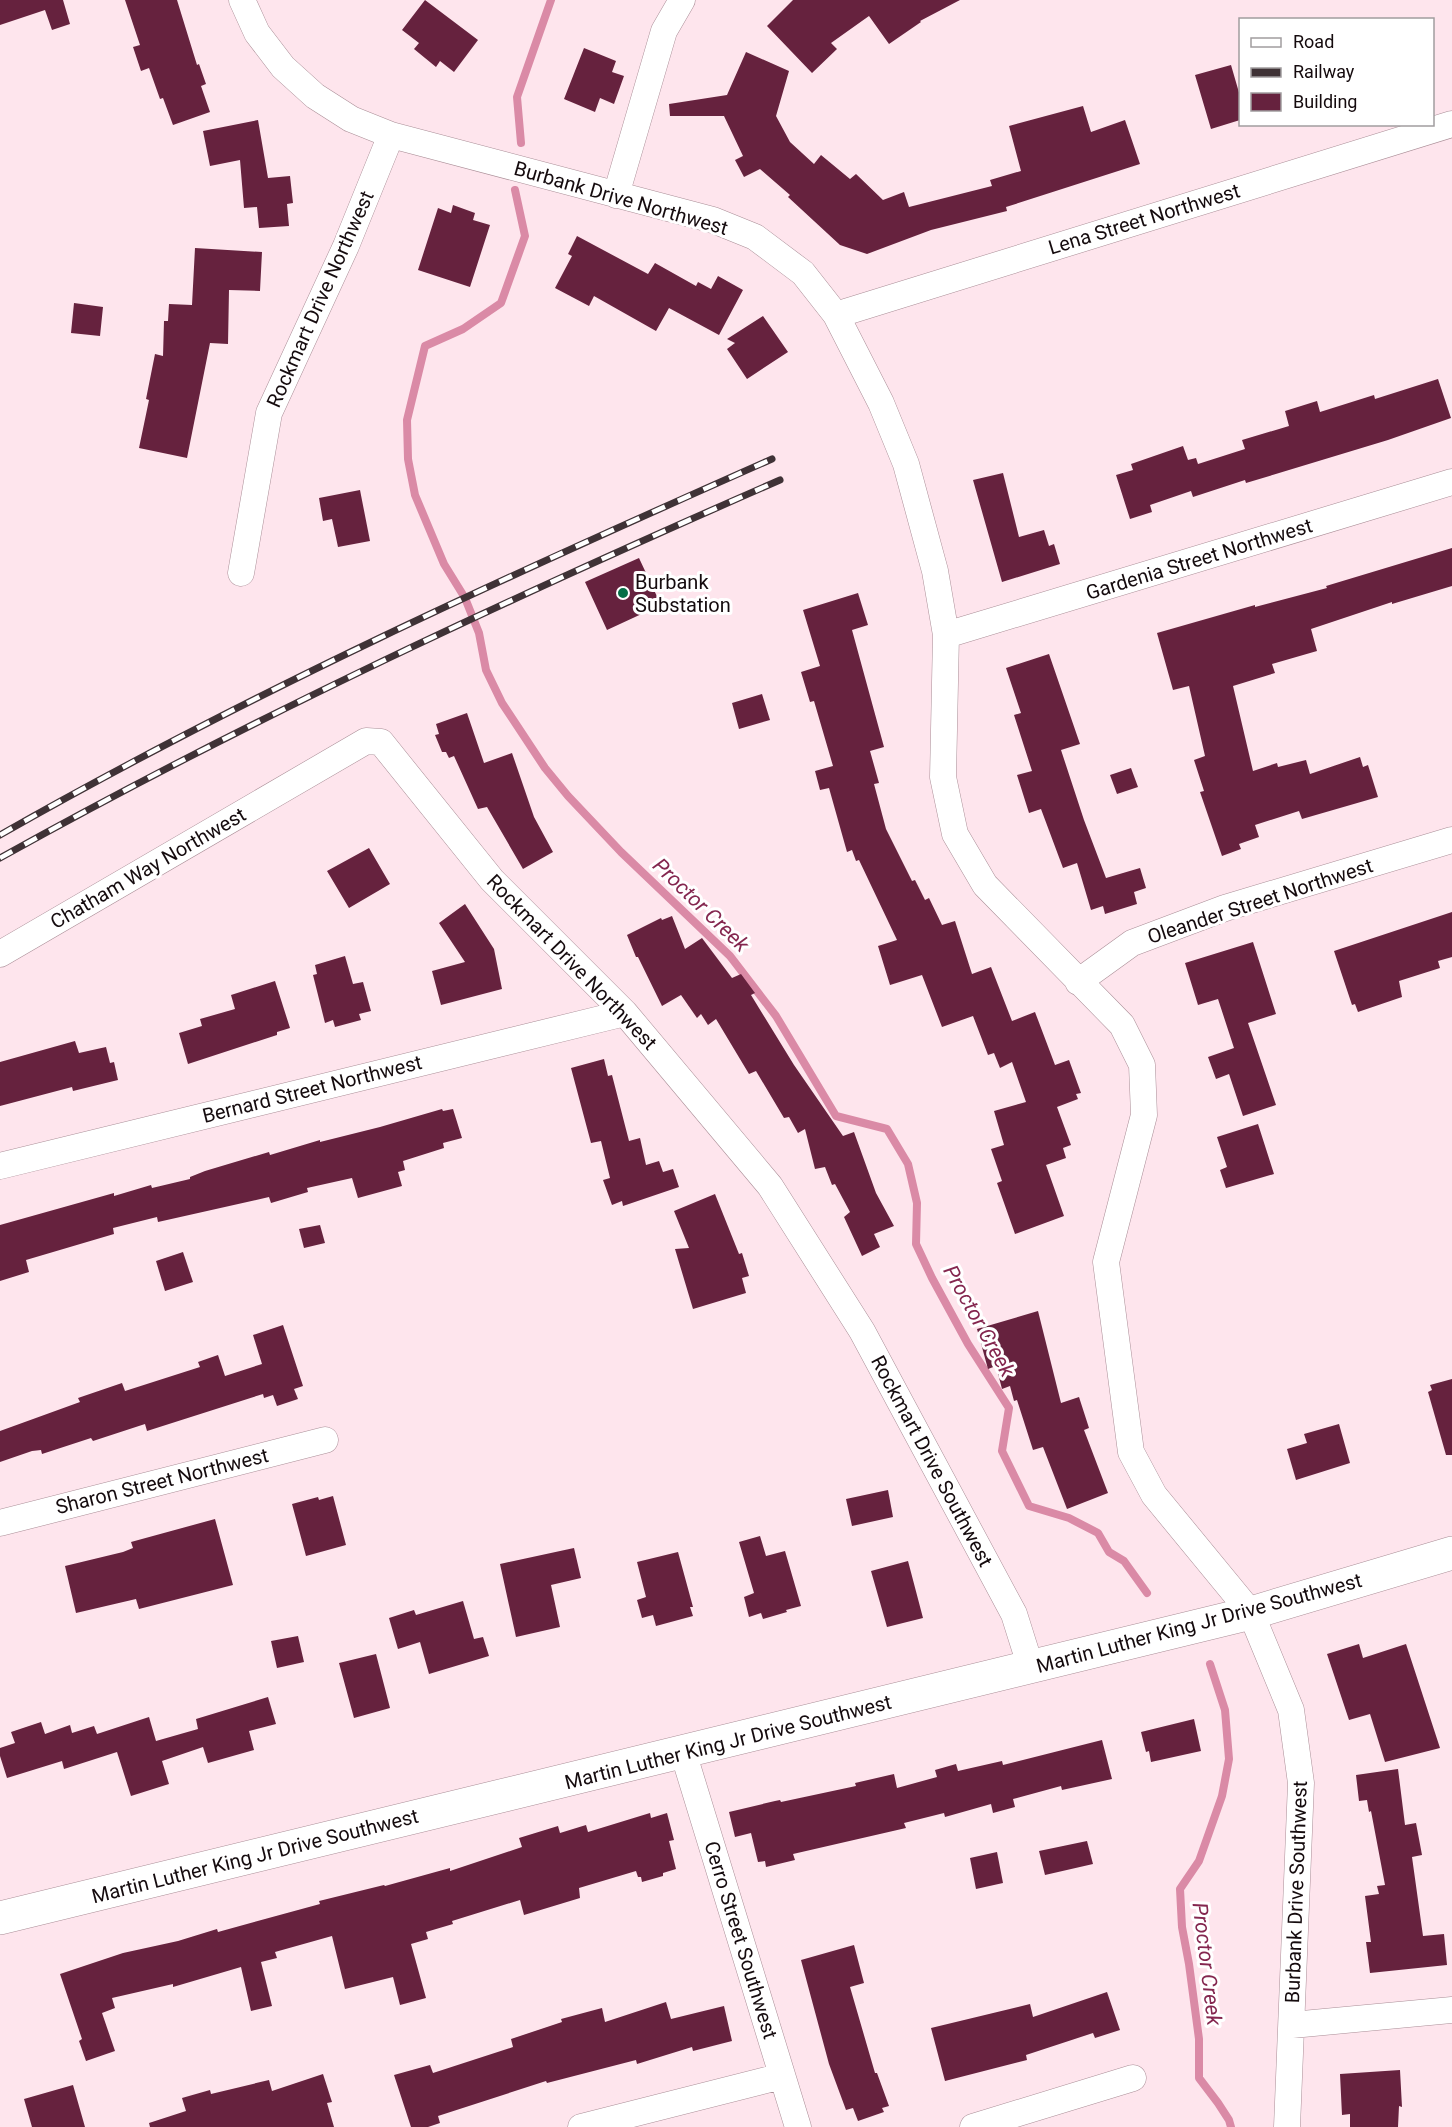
<svg xmlns="http://www.w3.org/2000/svg" width="1452" height="2127" font-family="Roboto,sans-serif">
  <style>
    .lines { fill: none; stroke-linecap: round; stroke-linejoin: round }
    .stream { stroke: #da8aa6; stroke-width: 8 }
    .building { fill: #66223e }
    .minor-casing { stroke: #aa8e97; stroke-width: 27 }
    .secondary-casing { stroke: #aa8e97; stroke-width: 34 }
    .minor { stroke: #fff; stroke-width: 26 }
    .secondary { stroke: #fff; stroke-width: 33 }
    .rail-casing { stroke: #3f3236; stroke-width: 7 }
    .rail { stroke: #fff; stroke-width: 4.5; stroke-dasharray: 14; stroke-linecap: butt }
    .poi-dot { fill: #056f47; stroke: #fff; stroke-width: 2 }
    .labels { text-anchor: middle; dominant-baseline: central; stroke-width: 6; stroke-linejoin: round; paint-order: stroke }
    .street-label { font-size: 20px; fill: #150b0e; stroke: #fff }
    .poi-label { font-size: 20px; fill: #150b0e; stroke: #fff; text-anchor: start }
    .water-label { font-size: 21px; font-style: italic; fill: #84264f; stroke: #fff }
  </style>
  <rect width="100%" height="100%" fill="#fee5ed"/>
  <g class="lines">
    <!-- stream -->
    <path class="stream" d="M521,143L517,97L551,0
      M515,190L525,236L501,303L463,329L425,346L407,420L408,459L415,495L444,564L465,598L479,633L486,670L502,703L545,768L568,796L621,852L730,956L776,1016L836,1116L887,1129L908,1164L917,1203L916,1244L932,1278L968,1344L1009,1408L1002,1451L1029,1506L1069,1518L1098,1533L1109,1552L1124,1561L1147,1593
      M1210,1664L1225,1710L1229,1759L1222,1796L1199,1861L1180,1889L1182,1927L1189,1964L1199,2039V2078L1218,2103L1229,2120L1231,2127"/>
  </g>
  <!-- building -->
  <path class="building" d="M0,0H63L70,24L52,30L45,10L0,25Z
    M125,0H177L197,65L199,64L206,84L201,86L210,112L173,125L163,98L160,99L149,68L141,71L133,47L140,45Z
    M425,0L478,40L454,72L440,61L436,67L414,49L419,43L402,30Z
    M793,0H960L920,21L921,22L889,44L869,16L831,43L837,49L812,73L767,26Z
    M584,48L616,61L612,72L624,76L614,104L600,98L595,112L564,99Z
    M746,52L789,71L776,116L790,142L814,164L821,155L850,179L856,174L883,200L904,192L909,207L992,186L990,180L1021,171L1009,126L1083,106L1091,132L1125,120L1140,164L1006,207L1007,211L931,230L867,254L840,245L788,197L790,195L760,169L744,177L735,160L743,156L724,116H670L669,104L727,95Z
    M1231,65L1240,96V120L1211,129L1195,75Z
    M258,120L268,178L290,176L293,203L287,204L289,226L259,228L257,207L244,208L240,160L210,166L203,131Z
    M453,205L475,213L473,220L490,225L470,287L418,270L438,208L451,213Z
    M577,236L648,274L655,263L696,286L698,282L711,289L718,276L743,290L719,335L669,308L656,331L594,296L589,306L555,288L572,256L568,254Z
    M195,248L262,252L260,291L229,290L228,344L210,343L187,458L139,448L149,400L146,399L155,354L163,356L164,321H168L169,304L192,305Z
    M74,303L103,307L100,336L71,333Z
    M763,316L788,352L747,379L727,349L735,343L727,339Z
    M1438,379L1451,418L1388,440L1246,483L1245,480L1193,497L1191,491L1150,505L1152,512L1130,519L1116,475L1133,470L1131,464L1183,446L1188,460L1196,458L1198,464L1245,449L1242,440L1289,426L1285,411L1317,401L1320,412L1374,395L1375,399Z
    M1003,473L1019,537L1044,530L1049,546L1054,544L1060,564L1002,582L973,480Z
    M360,490L370,541L338,547L332,519L323,521L319,498Z
    M1452,548V586L1392,604V602L1311,629L1317,651L1272,664L1275,673L1233,686L1253,771L1277,763L1278,767L1306,760L1310,774L1360,757L1363,767L1368,765L1378,797L1302,819L1299,811L1255,825L1259,837L1239,844L1241,849L1222,856L1200,792L1204,791L1194,760L1205,756L1189,686L1173,690L1157,633L1255,605V607L1327,588L1326,586Z
    M639,558L661,605L607,630L585,582Z
    M858,593L868,625L852,630L884,747L870,751L879,783L874,784L886,829L912,881L915,880L925,900L929,898L942,925L955,921L972,974L991,967L1012,1021L1035,1012L1055,1065L1069,1060L1081,1093L1076,1094L1078,1099L1057,1107L1071,1145L1063,1148L1066,1158L1046,1165L1064,1216L1015,1234L997,1183L1002,1181L991,1149L1004,1145L994,1111L1026,1102L1012,1062L1000,1068L994,1053L988,1055L973,1016L942,1027L922,975L890,985L878,946L897,940L859,860L856,861L852,850L847,852L829,788L820,790L815,771L833,766L814,701L810,702L801,672L820,666L803,610Z
    M1049,654L1080,744L1061,750L1084,820L1106,878L1140,868L1146,888L1134,892L1137,904L1105,914L1103,906L1091,910L1077,863L1063,868L1041,809L1029,813L1017,775L1032,771L1014,715L1021,713L1006,668Z
    M762,694L770,720L739,729L732,703Z
    M467,713L484,763L512,753L534,817L553,852L523,869L487,807L478,809L454,756L449,758L446,752H442L435,735L439,734L436,724Z
    M1131,768L1138,787L1117,794L1110,775Z
    M369,848L390,884L349,908L327,871Z
    M465,904L494,949L502,989L441,1005L432,971L465,962L439,923Z
    M1452,912V957L1438,961L1440,968L1399,981L1402,997L1358,1012L1355,1004L1352,1005L1334,951Z
    M672,916L685,949L702,938L732,978L741,974L755,993L751,995L794,1065L843,1136L854,1132L876,1193L894,1226L874,1234L880,1247L862,1256L844,1217L850,1212L835,1184L832,1185L825,1167L815,1169L805,1129L798,1133L789,1117L784,1118L756,1071L749,1074L716,1019L708,1025L701,1014L697,1018L681,995L662,1006L638,957H636L627,935L661,918L662,920Z
    M1253,942L1276,1014L1248,1023L1276,1105L1243,1116L1229,1074L1216,1079L1208,1057L1234,1048L1218,999L1198,1005L1185,963Z
    M345,956L353,984L363,982L371,1011L359,1014L361,1020L335,1027L333,1020L325,1023L313,975L317,974L315,965Z
    M275,981L290,1028L277,1032V1035L188,1064L179,1033L202,1026L200,1019L235,1009L231,995Z
    M75,1041L79,1053L106,1047L110,1063L114,1062L118,1080L73,1091L72,1087L0,1106V1062Z
    M604,1059L608,1076L612,1075L629,1141L640,1138L646,1165L659,1161L663,1172L673,1169L679,1187L623,1206L622,1201L612,1205L603,1180L610,1178L601,1141L591,1143L571,1068Z
    M442,1109L443,1111L453,1109L462,1138L443,1143L444,1148L403,1161L405,1170L398,1172L402,1186L358,1198L352,1178L307,1188L308,1192L271,1203L269,1197L158,1222L157,1217L113,1228L114,1234L26,1260L29,1272L0,1281V1225L114,1193V1196L151,1185L152,1188L190,1179V1177L205,1171L269,1152L270,1155L320,1140V1142L380,1127Z
    M1258,1124L1274,1174L1226,1188L1220,1170L1227,1167L1217,1137Z
    M715,1194L739,1254L742,1253L749,1276L742,1278L746,1293L693,1309L675,1249L689,1248L674,1211Z
    M320,1225L325,1243L304,1248L299,1229Z
    M183,1252L193,1282L165,1291L156,1261Z
    M1038,1311L1061,1403L1079,1397L1089,1428L1084,1430L1108,1493L1067,1509L1043,1447L1033,1450L1017,1400L1014,1401L1010,1386L1002,1389L996,1366L988,1369L977,1329Z
    M283,1325L303,1386L294,1389L298,1399L277,1406L273,1395L264,1398L263,1394L147,1431L145,1424L93,1441L91,1438L42,1454L41,1450L32,1451L0,1462V1431L80,1402L78,1398L122,1383L125,1391L200,1367L198,1362L218,1355L225,1376L262,1364L253,1335Z
    M1452,1379V1455H1446L1428,1392L1432,1390L1430,1385Z
    M1339,1424L1350,1463L1296,1480L1287,1449L1307,1443L1304,1434Z
    M888,1490L893,1517L852,1526L846,1499Z
    M333,1496L346,1545L306,1556L292,1504L318,1497L319,1500Z
    M215,1519L233,1585L139,1609L136,1599L76,1613L65,1566L123,1552L133,1548L131,1542Z
    M760,1536L766,1556L785,1551L801,1606L786,1610L787,1612L763,1619L761,1613L749,1617L744,1597L754,1593L739,1542Z
    M574,1548L581,1578L551,1585L560,1627L516,1637L500,1564Z
    M678,1552L693,1607H690L693,1616L656,1626L653,1615L642,1618L637,1600L646,1597L637,1562Z
    M908,1561L923,1618L887,1627L871,1571Z
    M463,1601L474,1639L483,1637L489,1656L429,1674L420,1642L398,1649L389,1618L414,1610L416,1615Z
    M298,1636L304,1662L277,1668L271,1641Z
    M1359,1644L1363,1658L1406,1644L1440,1748L1385,1762L1370,1714L1349,1720L1327,1654Z
    M376,1654L390,1708L354,1718L339,1663Z
    M268,1697L276,1724L249,1731L254,1750L208,1763L203,1747L162,1761L169,1784L131,1796L117,1752L64,1769L62,1761L7,1778L0,1756V1748L15,1743L11,1732L41,1722L45,1734L70,1725L72,1733L94,1726L97,1734L149,1717L156,1741L198,1729L196,1719Z
    M1194,1719L1201,1751L1151,1762L1149,1751L1146,1752L1141,1732Z
    M1102,1740L1112,1779L1062,1790L1061,1786L1013,1799L1015,1807L993,1813L991,1804L945,1817L944,1813L904,1823L906,1828L793,1854L795,1860L766,1867L765,1861L758,1862L751,1833L735,1837L729,1812L775,1801L780,1800L781,1802L856,1786L855,1783L894,1774L897,1788L937,1777L935,1770L956,1764L958,1771L1002,1761L1003,1765Z
    M1398,1769L1405,1825L1416,1823L1422,1855L1412,1857L1423,1936L1444,1934L1447,1965L1370,1973L1366,1942H1371L1365,1896L1379,1894L1377,1886L1385,1885L1371,1811L1369,1812L1367,1800L1359,1801L1356,1775Z
    M650,1813L651,1818L667,1813L674,1840L669,1841L676,1869L663,1873V1876L642,1882L641,1877H638L636,1871L579,1888L580,1898L524,1915L520,1900L452,1921L453,1924L426,1932L428,1939L411,1944L426,1998L400,2005L393,1977L345,1989L332,1936L275,1952L277,1958L261,1962L272,2006L251,2011L241,1967L173,1987V1984L112,1998L115,2008L102,2013L115,2051L86,2061L79,2041L82,2039L60,1974L123,1953L178,1941L217,1929L218,1932L320,1904L319,1901L384,1885L385,1886L450,1868V1871L522,1847L519,1838L558,1826L560,1833L586,1825L588,1832Z
    M1087,1841L1093,1864L1045,1875L1039,1851Z
    M997,1852L1003,1883L976,1889L970,1858Z
    M854,1945L864,1983L850,1987L875,2073H877L889,2106L882,2108L884,2112L858,2121L853,2108L846,2110L829,2064L801,1960Z
    M1107,1992L1120,2030L1095,2038L1093,2033L1026,2055L1027,2060L945,2081L931,2028L1030,2004L1033,2017Z
    M666,2002L671,2019L724,2006L732,2041L693,2051L692,2047L637,2064L636,2060L547,2083L546,2081L438,2116L440,2123L428,2127H411L394,2075L430,2065L433,2073L513,2047L511,2039L562,2022L561,2019L602,2008L605,2022Z
    M1400,2070L1402,2107L1399,2106L1398,2127H1350V2114L1342,2115L1340,2074Z
    M323,2074L332,2102L327,2103L334,2127H150L149,2123L186,2111L182,2098L210,2090L211,2094L269,2080L272,2091Z
    M73,2085L85,2127H32L24,2099Z"/>
  <g class="lines">
    <defs>
      <path id="minor" d="M242,0L257,33L283,67L315,96L351,119L391,135L713,220L755,237L803,273L836,315L881,403L906,464L935,571L946,635L943,777L955,834L985,885L1122,1025L1142,1065L1144,1115L1106,1262L1131,1452L1154,1495L1251,1613L1291,1710L1301,1783L1287,2127
        M616,195L664,31L682,0
        M836,315L1452,124
        M241,573L269,413L346,246L391,135
        M946,635L1452,482
        M0,954L366,741L381,742L492,880L625,1013L770,1186L862,1331L1014,1614L1031,1668
        M1078,982L1132,943L1225,908L1452,840
        M0,1166L625,1013
        M0,1523L325,1440
        M683,1752L798,2127
        M1292,2025L1452,2010
        M581,2127L782,2076
        M973,2127L1133,2078"/>
      <path id="secondary" d="M0,1918L1251,1613L1452,1553"/>
    </defs>
    <!-- minor casing -->
    <use href="#minor" class="minor-casing"/>
    <!-- secondary casing -->
    <use href="#secondary" class="secondary-casing"/>
    <!-- minor -->
    <use href="#minor" class="minor"/>
    <!-- secondary -->
    <use href="#secondary" class="secondary"/>
    <defs>
      <path id="rail" d="M0,835C249,693 510,575 772,459
        M0,858C253,717 515,596 780,480"/>
    </defs>
    <!-- rail casing -->
    <use href="#rail" class="rail-casing"/>
    <!-- rail -->
    <use href="#rail" class="rail"/>
  </g>
  <!-- markers -->
  <circle class="poi-dot" cx="623" cy="593" r="6"/>
  <g class="labels">
    <!-- street labels -->
    <g class="street-label">
      <text transform="translate(621 198) rotate(16)">Burbank Drive Northwest</text>
      <text transform="translate(1144 219) rotate(-17)">Lena Street Northwest</text>
      <text transform="translate(320 299) rotate(-66)">Rockmart Drive Northwest</text>
      <text transform="translate(1199 559) rotate(-17)">Gardenia Street Northwest</text>
      <text transform="translate(148 868) rotate(-30)">Chatham Way Northwest</text>
      <text transform="translate(1260 901) rotate(-18)">Oleander Street Northwest</text>
      <text transform="translate(572 962) rotate(46)">Rockmart Drive Northwest</text>
      <text transform="translate(312 1089) rotate(-14)">Bernard Street Northwest</text>
      <text transform="translate(932 1461) rotate(62)">Rockmart Drive Southwest</text>
      <text transform="translate(162 1481) rotate(-14)">Sharon Street Northwest</text>
      <text transform="translate(1199 1623) rotate(-15)">Martin Luther King Jr Drive Southwest</text>
      <text transform="translate(728 1742) rotate(-14)">Martin Luther King Jr Drive Southwest</text>
      <text transform="translate(255 1856) rotate(-14)">Martin Luther King Jr Drive Southwest</text>
      <text transform="translate(1296 1892) rotate(-88)">Burbank Drive Southwest</text>
      <text transform="translate(741 1940) rotate(73)">Cerro Street Southwest</text>
    </g>
    <!-- poi labels -->
    <g class="poi-label">
      <text x="635" y="582">Burbank<tspan x="635" dy="23">Substation</tspan></text>
    </g>
    <!-- water labels -->
    <g class="water-label">
      <text transform="translate(701 905) rotate(44)">Proctor Creek</text>
      <text transform="translate(979 1321) rotate(61)">Proctor Creek</text>
      <text transform="translate(1207 1964) rotate(83)">Proctor Creek</text>
    </g>
  </g>
  <!-- legend -->
  <rect x="1239" y="18" width="195" height="108" fill="#ffffff" stroke="#a19d9f" stroke-width="1.5"/>
  <rect x="1251" y="38" width="30" height="9" fill="#ffffff" stroke="#a19d9f" stroke-width="1.5"/>
  <text x="1293" y="48" font-size="18" fill="#150b0e">Road</text>
  <rect x="1251" y="68" width="30" height="9" fill="#3f3236" stroke="#a19d9f" stroke-width="1.5"/>
  <text x="1293" y="78" font-size="18" fill="#150b0e">Railway</text>
  <rect x="1251" y="93" width="30" height="18" fill="#66223e" stroke="#a19d9f" stroke-width="1.5"/>
  <text x="1293" y="108" font-size="18" fill="#150b0e">Building</text>
</svg>
